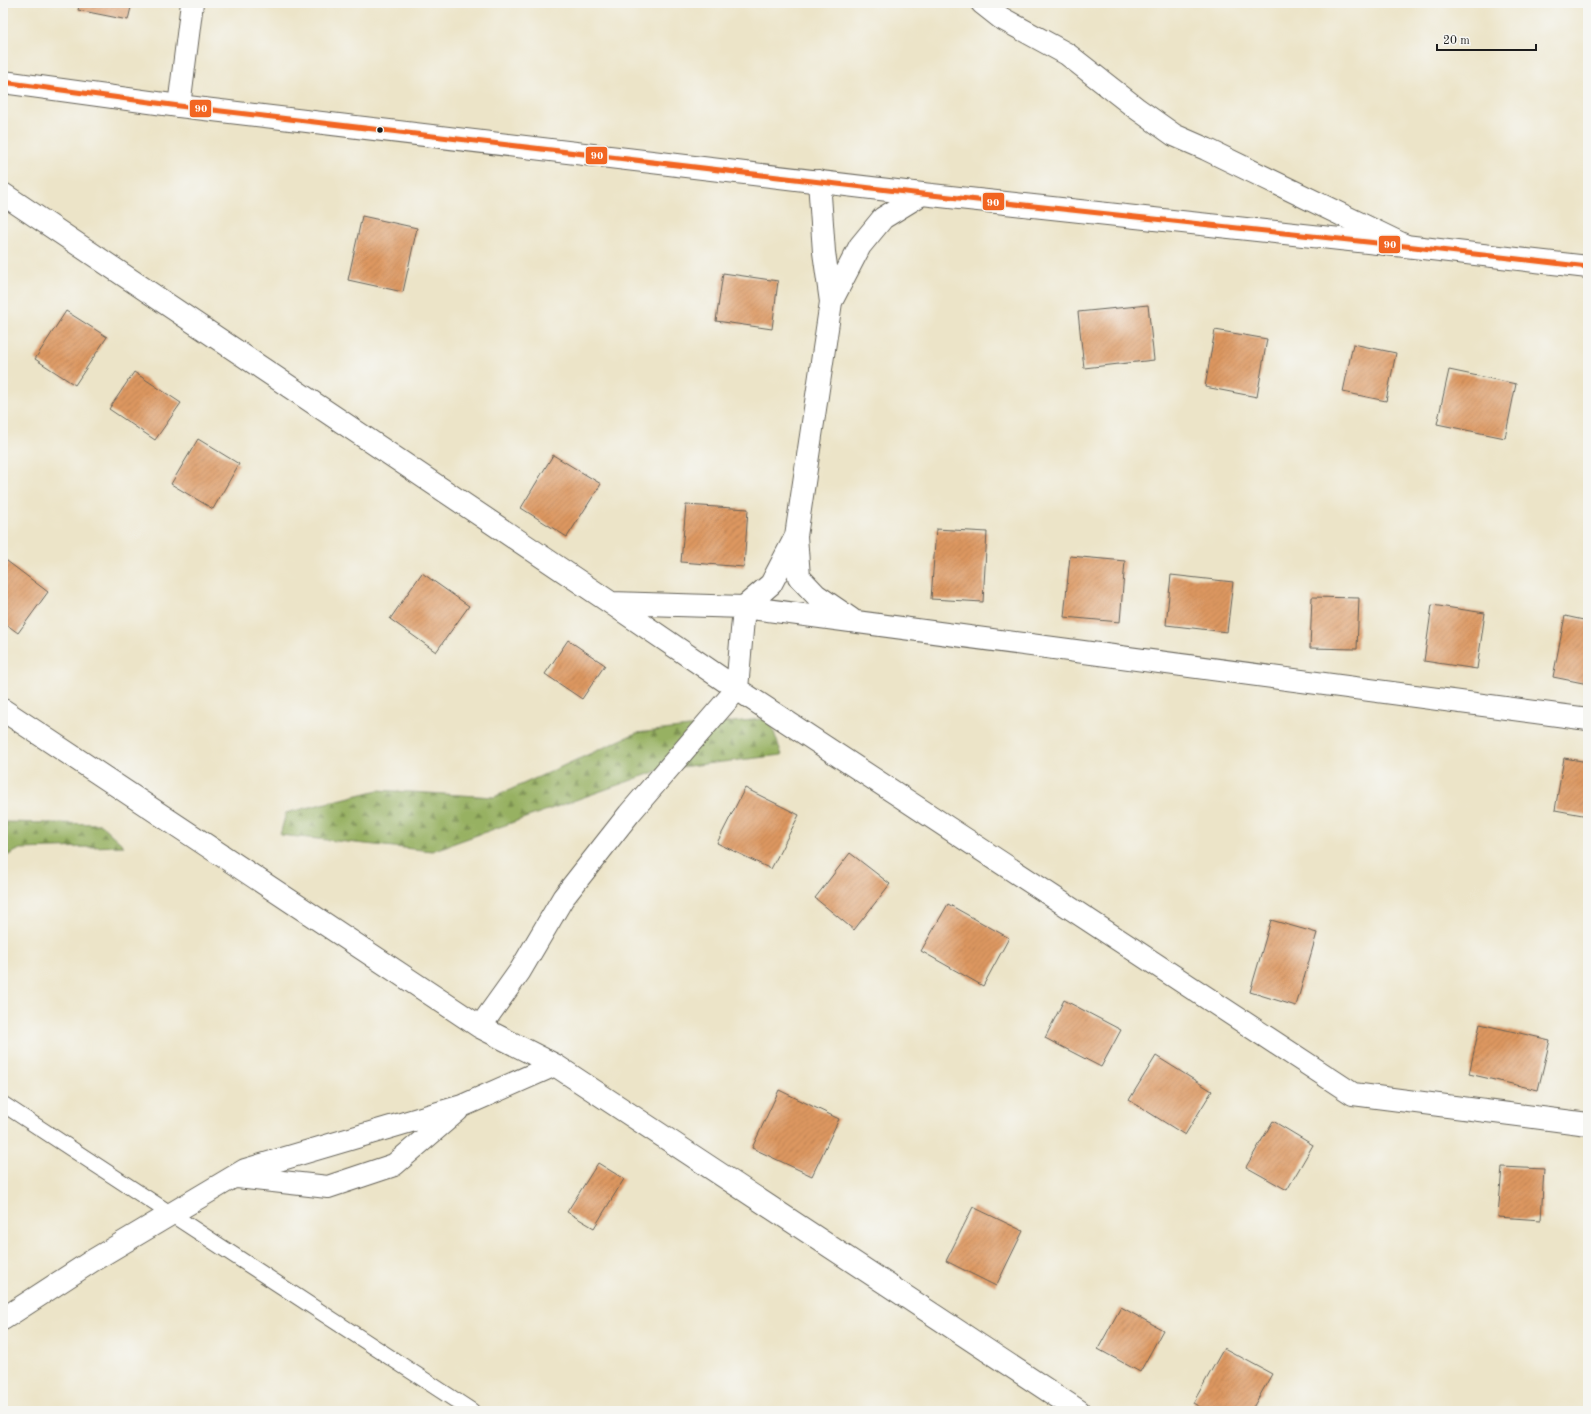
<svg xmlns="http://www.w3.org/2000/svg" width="1591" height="1414" font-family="'Old Standard TT',serif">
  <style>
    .forest { fill: url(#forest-firs); stroke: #5a663f }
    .building { fill: url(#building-hatch) }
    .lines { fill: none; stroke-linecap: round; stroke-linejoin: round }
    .lane-casing { stroke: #656258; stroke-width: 17 }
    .street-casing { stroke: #656258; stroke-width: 24 }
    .secondary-casing { stroke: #656258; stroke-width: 24 }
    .lane { stroke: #fff; stroke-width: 15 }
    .street { stroke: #fff; stroke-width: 22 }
    .secondary { stroke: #fff; stroke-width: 22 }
    .bus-1-casing { stroke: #f6f6f2; stroke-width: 8 }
    .bus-1 { stroke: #f26522; stroke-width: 5 }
    .bus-dot { fill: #1c1c1c; stroke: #f6f6f2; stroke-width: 1.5 }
    .line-badge { stroke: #f6f6f2; stroke-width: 1.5 }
    .badge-label { font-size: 11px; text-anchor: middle; font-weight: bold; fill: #fff }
  </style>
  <defs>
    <pattern id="forest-firs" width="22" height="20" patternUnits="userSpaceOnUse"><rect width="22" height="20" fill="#97b162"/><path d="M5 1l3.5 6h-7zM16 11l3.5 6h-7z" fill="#7a8f50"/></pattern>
    <pattern id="building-hatch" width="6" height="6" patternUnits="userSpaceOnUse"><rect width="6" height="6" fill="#dd9761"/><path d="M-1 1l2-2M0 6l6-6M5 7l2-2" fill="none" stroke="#b27a4f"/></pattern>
  </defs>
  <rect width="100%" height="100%" fill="#f6f6f2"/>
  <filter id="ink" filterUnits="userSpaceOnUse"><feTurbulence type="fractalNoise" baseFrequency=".025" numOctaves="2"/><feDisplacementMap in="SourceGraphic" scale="8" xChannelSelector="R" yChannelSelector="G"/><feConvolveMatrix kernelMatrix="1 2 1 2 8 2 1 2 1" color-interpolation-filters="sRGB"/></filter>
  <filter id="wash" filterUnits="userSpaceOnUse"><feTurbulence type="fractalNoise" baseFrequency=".012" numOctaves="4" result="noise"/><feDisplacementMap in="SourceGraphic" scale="16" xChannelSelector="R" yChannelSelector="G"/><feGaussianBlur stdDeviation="0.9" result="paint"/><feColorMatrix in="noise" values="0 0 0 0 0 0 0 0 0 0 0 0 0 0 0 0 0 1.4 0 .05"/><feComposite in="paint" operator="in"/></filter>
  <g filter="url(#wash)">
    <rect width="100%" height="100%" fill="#ece4c8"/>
    <!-- forest -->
    <path class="forest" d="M769,718L782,755L663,769L432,851L280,835L286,813L378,790L494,797L636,733Z
      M3,822L100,824L124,846L20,849L3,858Z"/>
    <g id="blocks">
      <!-- building -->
      <path class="building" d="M80,3H132L128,20L78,10Z
        M362,216L417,228L403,292L348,280Z
        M723,273L778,281L772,329L716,321Z
        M1148,305L1154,360L1084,368L1078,312Z
        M66,311L107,337L75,385L35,359Z
        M1215,330L1267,339L1257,397L1205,387Z
        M1353,344L1396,353L1386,401L1343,392Z
        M1449,370L1516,384L1505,438L1437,424Z
        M134,372L181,403L155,440L109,409Z
        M198,439L239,464L213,509L171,484Z
        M553,455L601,484L567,537L521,508Z
        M686,505L748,509L744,567L681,562Z
        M936,529L987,532L983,602L931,599Z
        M1070,556L1125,561L1120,622L1064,617Z
        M3,558L48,592L18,633L3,622Z
        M422,573L469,606L436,652L390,619Z
        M1171,575L1233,582L1227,632L1166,625Z
        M1312,597L1359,598L1357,649L1310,648Z
        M1432,605L1485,613L1477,669L1424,661Z
        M1565,616L1588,621V684L1553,677Z
        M568,640L605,665L582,699L545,674Z
        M1564,758L1588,762V816L1555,810Z
        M745,788L799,815L771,869L717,843Z
        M850,853L890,884L854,930L815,898Z
        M948,904L1009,938L983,986L921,951Z
        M1271,920L1317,933L1296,1006L1250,992Z
        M1064,1000L1121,1030L1101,1067L1045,1038Z
        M1480,1024L1550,1040L1538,1090L1469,1074Z
        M1156,1056L1212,1091L1185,1135L1129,1100Z
        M779,1090L839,1119L812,1176L752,1148Z
        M1273,1121L1313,1145L1287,1190L1246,1167Z
        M598,1163L624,1179L594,1228L567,1212Z
        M1502,1167L1544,1169L1541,1220L1498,1217Z
        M973,1207L1023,1231L996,1286L946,1261Z
        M1121,1307L1163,1330L1140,1372L1098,1349Z
        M1224,1348L1272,1374L1251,1411H1207L1193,1403Z"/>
    </g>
  </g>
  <g filter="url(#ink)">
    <use href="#blocks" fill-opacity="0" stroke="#656258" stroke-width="1"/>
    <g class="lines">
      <defs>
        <path id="lane" d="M3,1104L472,1411"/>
        <path id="street" d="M982,3L1001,18L1067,54L1136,108L1174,135L1206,149L1404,245
          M179,106L192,3
          M819,181L824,252L831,302L796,536L799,577L816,595L851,619
          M3,194L611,603L737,689L1353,1094L1588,1124
          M831,302L860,246L883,218L922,194
          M611,603L744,607L1588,719
          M3,710L480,1027L555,1065L1079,1411
          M480,1027L520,971L563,898L629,814L737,689L744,607L771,584L796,536
          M237,1177L328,1187L394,1165L457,1111
          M3,1319L92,1261L245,1170L462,1106L555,1065"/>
        <path id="secondary" d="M3,82L179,106L922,194L1405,246L1588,267"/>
      </defs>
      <!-- lane casing -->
      <use href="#lane" class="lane-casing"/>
      <!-- street casing -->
      <use href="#street" class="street-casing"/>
      <!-- secondary casing -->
      <use href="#secondary" class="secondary-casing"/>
      <!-- lane -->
      <use href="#lane" class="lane"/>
      <!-- street -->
      <use href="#street" class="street"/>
      <!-- secondary -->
      <use href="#secondary" class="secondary"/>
      <defs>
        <path id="bus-1" d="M3,82L179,106L922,194L1405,246L1588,267"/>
      </defs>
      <!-- bus-1 casing -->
      <use href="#bus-1" class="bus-1-casing"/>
      <!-- bus-1 -->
      <use href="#bus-1" class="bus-1"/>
    </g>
  </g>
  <!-- markers -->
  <circle class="bus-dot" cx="380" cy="130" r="3.5"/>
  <g class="line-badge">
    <rect x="189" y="99" width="23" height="19" rx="4" fill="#f26522"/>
    <rect x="585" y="146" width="23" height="19" rx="4" fill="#f26522"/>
    <rect x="982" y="192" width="23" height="19" rx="4" fill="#f26522"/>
    <rect x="1378" y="235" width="23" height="19" rx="4" fill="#f26522"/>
  </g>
  <g class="badge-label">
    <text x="201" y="112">90</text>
    <text x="597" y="159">90</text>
    <text x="993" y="206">90</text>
    <text x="1390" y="248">90</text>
  </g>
  <!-- margin -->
  <rect width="1591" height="1414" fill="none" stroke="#f6f6f2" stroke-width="16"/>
  <!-- scale -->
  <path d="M1437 44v6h99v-6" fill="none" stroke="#1c1c1c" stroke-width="2"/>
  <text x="1443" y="44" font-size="12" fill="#1c1c1c" stroke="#f6f6f2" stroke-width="3" paint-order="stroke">20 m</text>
</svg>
